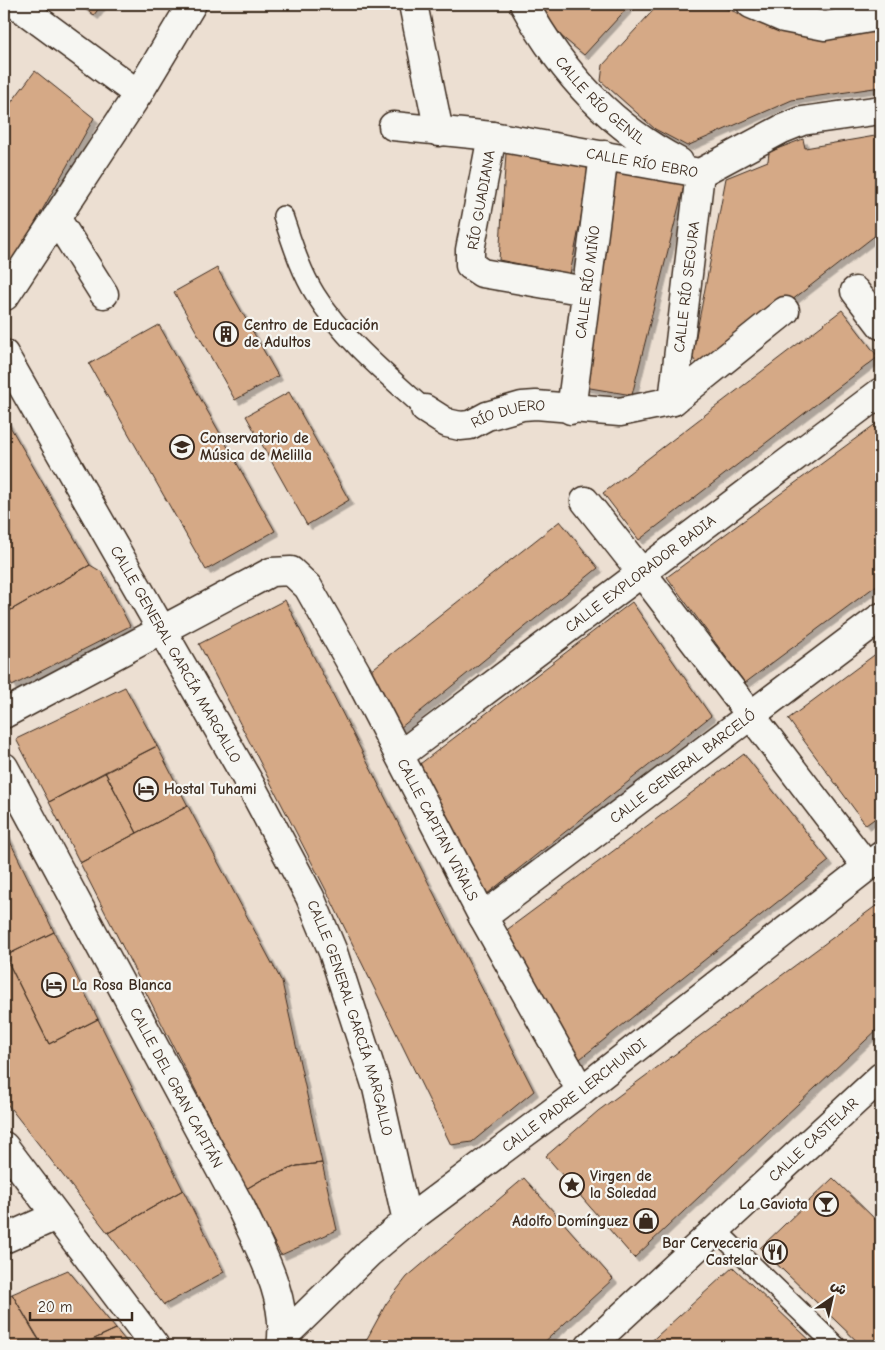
<svg xmlns="http://www.w3.org/2000/svg" width="885" height="1350" font-family="'Comic Neue','Playpen Sans Arabic',sans-serif">
  <style>
    .building { fill: #d5a986; stroke: #3b2a1e; filter: url(#shadow) }
    .lines { fill: none; stroke-linecap: round; stroke-linejoin: round }
    .service-casing { stroke: #3b2a1e; stroke-width: 22 }
    .pedestrian-casing { stroke: #3b2a1e; stroke-width: 31 }
    .minor-casing { stroke: #3b2a1e; stroke-width: 31 }
    .secondary-casing { stroke: #3b2a1e; stroke-width: 31 }
    .service { stroke: #f6f6f2; stroke-width: 19 }
    .pedestrian { stroke: #f6f6f2; stroke-width: 28 }
    .minor { stroke: #f6f6f2; stroke-width: 28 }
    .secondary { stroke: #f6f6f2; stroke-width: 28 }
    .labels { text-anchor: middle; dominant-baseline: central; stroke-width: 4.5; stroke-linejoin: round; paint-order: stroke }
    .street-label { font-size: 15px; fill: #3b2a1e; stroke: #f6f6f2 }
    .poi-label { font-size: 15px; font-weight: bold; fill: #3b2a1e; stroke: #f6f6f2; text-anchor: start }
  </style>
  <defs>
    <filter id="shadow"><feDropShadow dx="4.5" dy="4.5" stdDeviation="0" flood-color="#0004"/></filter>
  </defs>
  <rect width="100%" height="100%" fill="#ecdfd2"/>
  <filter id="ink" filterUnits="userSpaceOnUse"><feTurbulence type="fractalNoise" baseFrequency=".02" numOctaves="2"/><feDisplacementMap in="SourceGraphic" scale="10" xChannelSelector="R" yChannelSelector="G"/><feConvolveMatrix kernelMatrix="1 2 1 2 8 2 1 2 1" color-interpolation-filters="sRGB"/></filter>
  <g filter="url(#ink)">
    <!-- building -->
    <path class="building" d="M79,4H102L94,15Z
      M531,4H631L584,55L543,21Z
      M659,4H715L763,23L881,18V87L792,100L687,146L655,129L601,81L603,65Z
      M35,71L94,118L4,278V112Z
      M881,135V231L702,370L692,357L726,178L768,161L769,152L803,139L805,148Z
      M506,153L591,167L570,274L499,260Z
      M616,167L685,182L632,395L578,386Z
      M217,268L278,376L235,400L174,292Z
      M842,310L878,357L639,540L603,493Z
      M159,325L275,531L206,570L89,364Z
      M289,392L349,500L307,525L246,416Z
      M4,416L90,565L4,614Z
      M881,420V582L745,683L667,577Z
      M560,521L598,568L395,732L365,675Z
      M90,565L102,572L130,626L12,686L4,670V614Z
      M285,600L534,1091L472,1142L451,1145L329,896L199,644Z
      M632,602L711,716L482,898L416,767Z
      M881,650V814L866,825L788,719Z
      M125,687L157,746L49,802L16,739Z
      M157,746L188,806L137,833L105,772Z
      M744,754L829,861L571,1066L504,932Z
      M105,772L137,833L80,863L49,802Z
      M188,806L282,982L322,1163L297,1166L263,1179L246,1189L80,863Z
      M4,829L54,932L5,956L49,1044L98,1019L183,1190L108,1233L4,1100Z
      M877,905L881,911V1026L634,1258L546,1156L598,1111Z
      M54,932L98,1019L49,1044L5,956Z
      M322,1163L337,1230L281,1255L246,1189L263,1179L297,1166Z
      M524,1178L613,1279L540,1346H363L386,1304L407,1277Z
      M833,1178L881,1225V1338L874,1346H862L760,1248Z
      M183,1190L224,1272L164,1305L108,1233Z
      M733,1267L816,1346H646Z
      M68,1270L116,1329L79,1346H43L12,1294Z
      M12,1294L35,1334L43,1346H4V1298Z
      M116,1329L130,1346H79Z"/>
    <g class="lines">
      <defs>
        <path id="service" d="M283,216C292,242 300,270 315,294C343,339 386,374 425,409
          M716,1230L836,1346"/>
        <path id="pedestrian" d="M56,218L104,294
          M855,291L881,325
          M5,296L138,94
          M585,501L642,573"/>
        <g id="minor">
          <path d="M16,4L138,94L192,4"/>
          <path d="M413,4L439,132"/>
          <path id="s1" d="M524,4C560,70 611,127 679,162"/>
          <path d="M751,4L784,18L825,26L881,16"/>
          <path id="s2" d="M393,126L492,136L700,173L782,129L802,121L881,110"/>
          <path d="M492,136L470,250V265L482,273L586,291"/>
          <path id="s3" d="M4,354L251,786L310,897L333,952L377,1088L407,1221"/>
          <path id="s4" d="M673,401L700,173"/>
          <path id="s5" d="M425,409L447,423L460,426L470,425L487,416L522,406L536,405L620,412L673,401L785,311"/>
          <path id="s6" d="M571,410L604,155"/>
          <path d="M642,573L867,867"/>
          <path id="s7" d="M4,714L271,572L291,571L308,587L356,672L483,917L581,1091"/>
          <path id="s8" d="M400,755L881,392"/>
          <path id="s9" d="M483,917L881,617"/>
          <path d="M4,1146L155,1346"/>
          <path d="M4,1239L56,1216"/>
          <path id="s10" d="M283,1337L369,1253L407,1221L581,1091L881,856"/>
          <path id="s11" d="M590,1346L881,1077"/>
        </g>
        <g id="secondary">
          <path id="s12" d="M4,767L241,1208C260,1250 289,1299 281,1346"/>
        </g>
      </defs>
      <!-- service casing -->
      <use href="#service" class="service-casing"/>
      <!-- pedestrian casing -->
      <use href="#pedestrian" class="pedestrian-casing"/>
      <!-- minor casing -->
      <use href="#minor" class="minor-casing"/>
      <!-- secondary casing -->
      <use href="#secondary" class="secondary-casing"/>
      <!-- service -->
      <use href="#service" class="service"/>
      <!-- pedestrian -->
      <use href="#pedestrian" class="pedestrian"/>
      <!-- minor -->
      <use href="#minor" class="minor"/>
      <!-- secondary -->
      <use href="#secondary" class="secondary"/>
    </g>
  </g>
  <!-- icons -->
  <defs>
    <symbol id="building-ring" viewBox="-11 -11 22 22"><circle r="9.5" fill="#f6f6f2" stroke="#3b2a1e" stroke-width="1.5"/><path d="M-4-6H4V6H1V3H-1V6H-4ZM-2.5-4.3h1.7v1.8h-1.7ZM.8-4.3h1.7v1.8H.8ZM-2.5-1h1.7V.8h-1.7ZM.8-1h1.7V.8H.8Z" fill="#3b2a1e"/></symbol>
    <symbol id="university-ring" viewBox="-11 -11 22 22"><circle r="9.5" fill="#f6f6f2" stroke="#3b2a1e" stroke-width="1.5"/><path d="M0-5L7-2L0 1L-7-2ZM-4 1L0 2.5L4 1V4Q0 6-4 4Z" fill="#3b2a1e"/></symbol>
    <symbol id="hotel-ring" viewBox="-11 -11 22 22"><circle r="9.5" fill="#f6f6f2" stroke="#3b2a1e" stroke-width="1.5"/><path d="M-6-4.5h1.5V1H6V5H4.5V3h-9V5H-6ZM-4 0a1.8 1.8 0 1 1 3.6 0ZM.5 0V-2.5h3Q6-2.5 6 0Z" fill="#3b2a1e"/></symbol>
    <symbol id="sight-ring" viewBox="-11 -11 22 22"><circle r="9.5" fill="#f6f6f2" stroke="#3b2a1e" stroke-width="1.5"/><path d="M0-6L1.8-2.2L6-1.7L2.9 1.2L3.7 5.4L0 3.3L-3.7 5.4L-2.9 1.2L-6-1.7L-1.8-2.2Z" fill="#3b2a1e"/></symbol>
    <symbol id="bar-ring" viewBox="-11 -11 22 22"><circle r="9.5" fill="#f6f6f2" stroke="#3b2a1e" stroke-width="1.5"/><path d="M-6-5H6L.8 .8V4.5H3.5V6h-7V4.5H-.8V.8Z" fill="#3b2a1e"/></symbol>
    <symbol id="shop-ring" viewBox="-11 -11 22 22"><circle r="9.5" fill="#f6f6f2" stroke="#3b2a1e" stroke-width="1.5"/><path d="M-5-2.5h2.3a2.7 3.5 0 0 1 5.4 0H5L5.5 6h-11ZM-1.5-2.5h3a1.5 2.3 0 0 0-3 0Z" fill="#3b2a1e"/></symbol>
    <symbol id="restaurant-ring" viewBox="-11 -11 22 22"><circle r="9.5" fill="#f6f6f2" stroke="#3b2a1e" stroke-width="1.5"/><path d="M-5-6h1v4h1v-4h1v4h1v-4h1v5L-1.5 .5V6h-2V.5L-5-1ZM5-6V6H3V1.5H1.5Q1.5-4 5-6Z" fill="#3b2a1e"/></symbol>
  </defs>
  <g fill-rule="evenodd">
    <use href="#building-ring" x="212" y="320" width="28" height="28"/>
    <use href="#university-ring" x="168" y="433" width="28" height="28"/>
    <use href="#hotel-ring" x="132" y="775" width="28" height="28"/>
    <use href="#hotel-ring" x="40" y="971" width="28" height="28"/>
    <use href="#sight-ring" x="558" y="1171" width="28" height="28"/>
    <use href="#bar-ring" x="812" y="1190" width="28" height="28"/>
    <use href="#shop-ring" x="632" y="1207" width="28" height="28"/>
    <use href="#restaurant-ring" x="761" y="1238" width="28" height="28"/>
  </g>
  <g class="labels">
    <!-- street labels -->
    <g class="street-label">
      <text stroke="none"><textPath href="#s1" startOffset="124">CALLE RÍO GENIL</textPath></text>
      <text stroke="none"><textPath href="#s2" startOffset="252">CALLE RÍO EBRO</textPath></text>
      <text transform="translate(481 200) rotate(-80)">RÍO GUADIANA</text>
      <text stroke="none"><textPath href="#s6" startOffset="129">CALLE RÍO MIÑO</textPath></text>
      <text stroke="none"><textPath href="#s4" startOffset="115">CALLE RÍO SEGURA</textPath></text>
      <text stroke="none"><textPath href="#s5" startOffset="90">RÍO DUERO</textPath></text>
      <text stroke="none"><textPath href="#s8" startOffset="301">CALLE EXPLORADOR BADIA</textPath></text>
      <text stroke="none"><textPath href="#s3" startOffset="346">CALLE GENERAL GARCÍA MARGALLO</textPath></text>
      <text stroke="none"><textPath href="#s9" startOffset="250">CALLE GENERAL BARCELÓ</textPath></text>
      <text stroke="none"><textPath href="#s7" startOffset="621">CALLE CAPITAN VIÑALS</textPath></text>
      <text stroke="none"><textPath href="#s3" startOffset="751">CALLE GENERAL GARCÍA MARGALLO</textPath></text>
      <text stroke="none"><textPath href="#s12" startOffset="364">CALLE DEL GRAN CAPITÁN</textPath></text>
      <text stroke="none"><textPath href="#s10" startOffset="379">CALLE PADRE LERCHUNDI</textPath></text>
      <text stroke="none"><textPath href="#s11" startOffset="304">CALLE CASTELAR</textPath></text>
    </g>
    <!-- poi labels -->
    <g class="poi-label">
      <text x="244" y="325">Centro de Educación<tspan x="244" dy="17">de Adultos</tspan></text>
      <text x="200" y="438">Conservatorio de<tspan x="200" dy="17">Música de Melilla</tspan></text>
      <text x="164" y="789">Hostal Tuhami</text>
      <text x="72" y="985">La Rosa Blanca</text>
      <text x="590" y="1176">Virgen de<tspan x="590" dy="17">la Soledad</tspan></text>
      <text x="808" y="1204" text-anchor="end">La Gaviota</text>
      <text x="628" y="1221" text-anchor="end">Adolfo Domínguez</text>
      <text x="758" y="1243" text-anchor="end">Bar Cerveceria<tspan x="758" dy="17">Castelar</tspan></text>
    </g>
  </g>
  <!-- margin -->
  <rect width="885" height="1350" fill="none" stroke="#f6f6f2" stroke-width="20"/>
  <rect x="10" y="10" width="865" height="1330" fill="none" stroke="#3b2a1e" stroke-width="2" filter="url(#ink)"/>
  <!-- north arrow -->
  <g transform="translate(832 1298) rotate(34)" stroke="#f6f6f2" stroke-width="4" paint-order="stroke">
  <path d="M0-4L9 19L0 12L-9 19Z" fill="#3b2a1e"/>
  <text y="-8" font-size="14" font-weight="bold" text-anchor="middle" fill="#3b2a1e">ش</text>
  </g>
  <!-- scale -->
  <path d="M30 1312v8h102v-8" fill="none" stroke="#3b2a1e" stroke-width="2.5"/>
  <text x="38" y="1312" font-size="15" fill="#3b2a1e" stroke="#f6f6f2" stroke-width="4" paint-order="stroke">20 m</text>
</svg>
